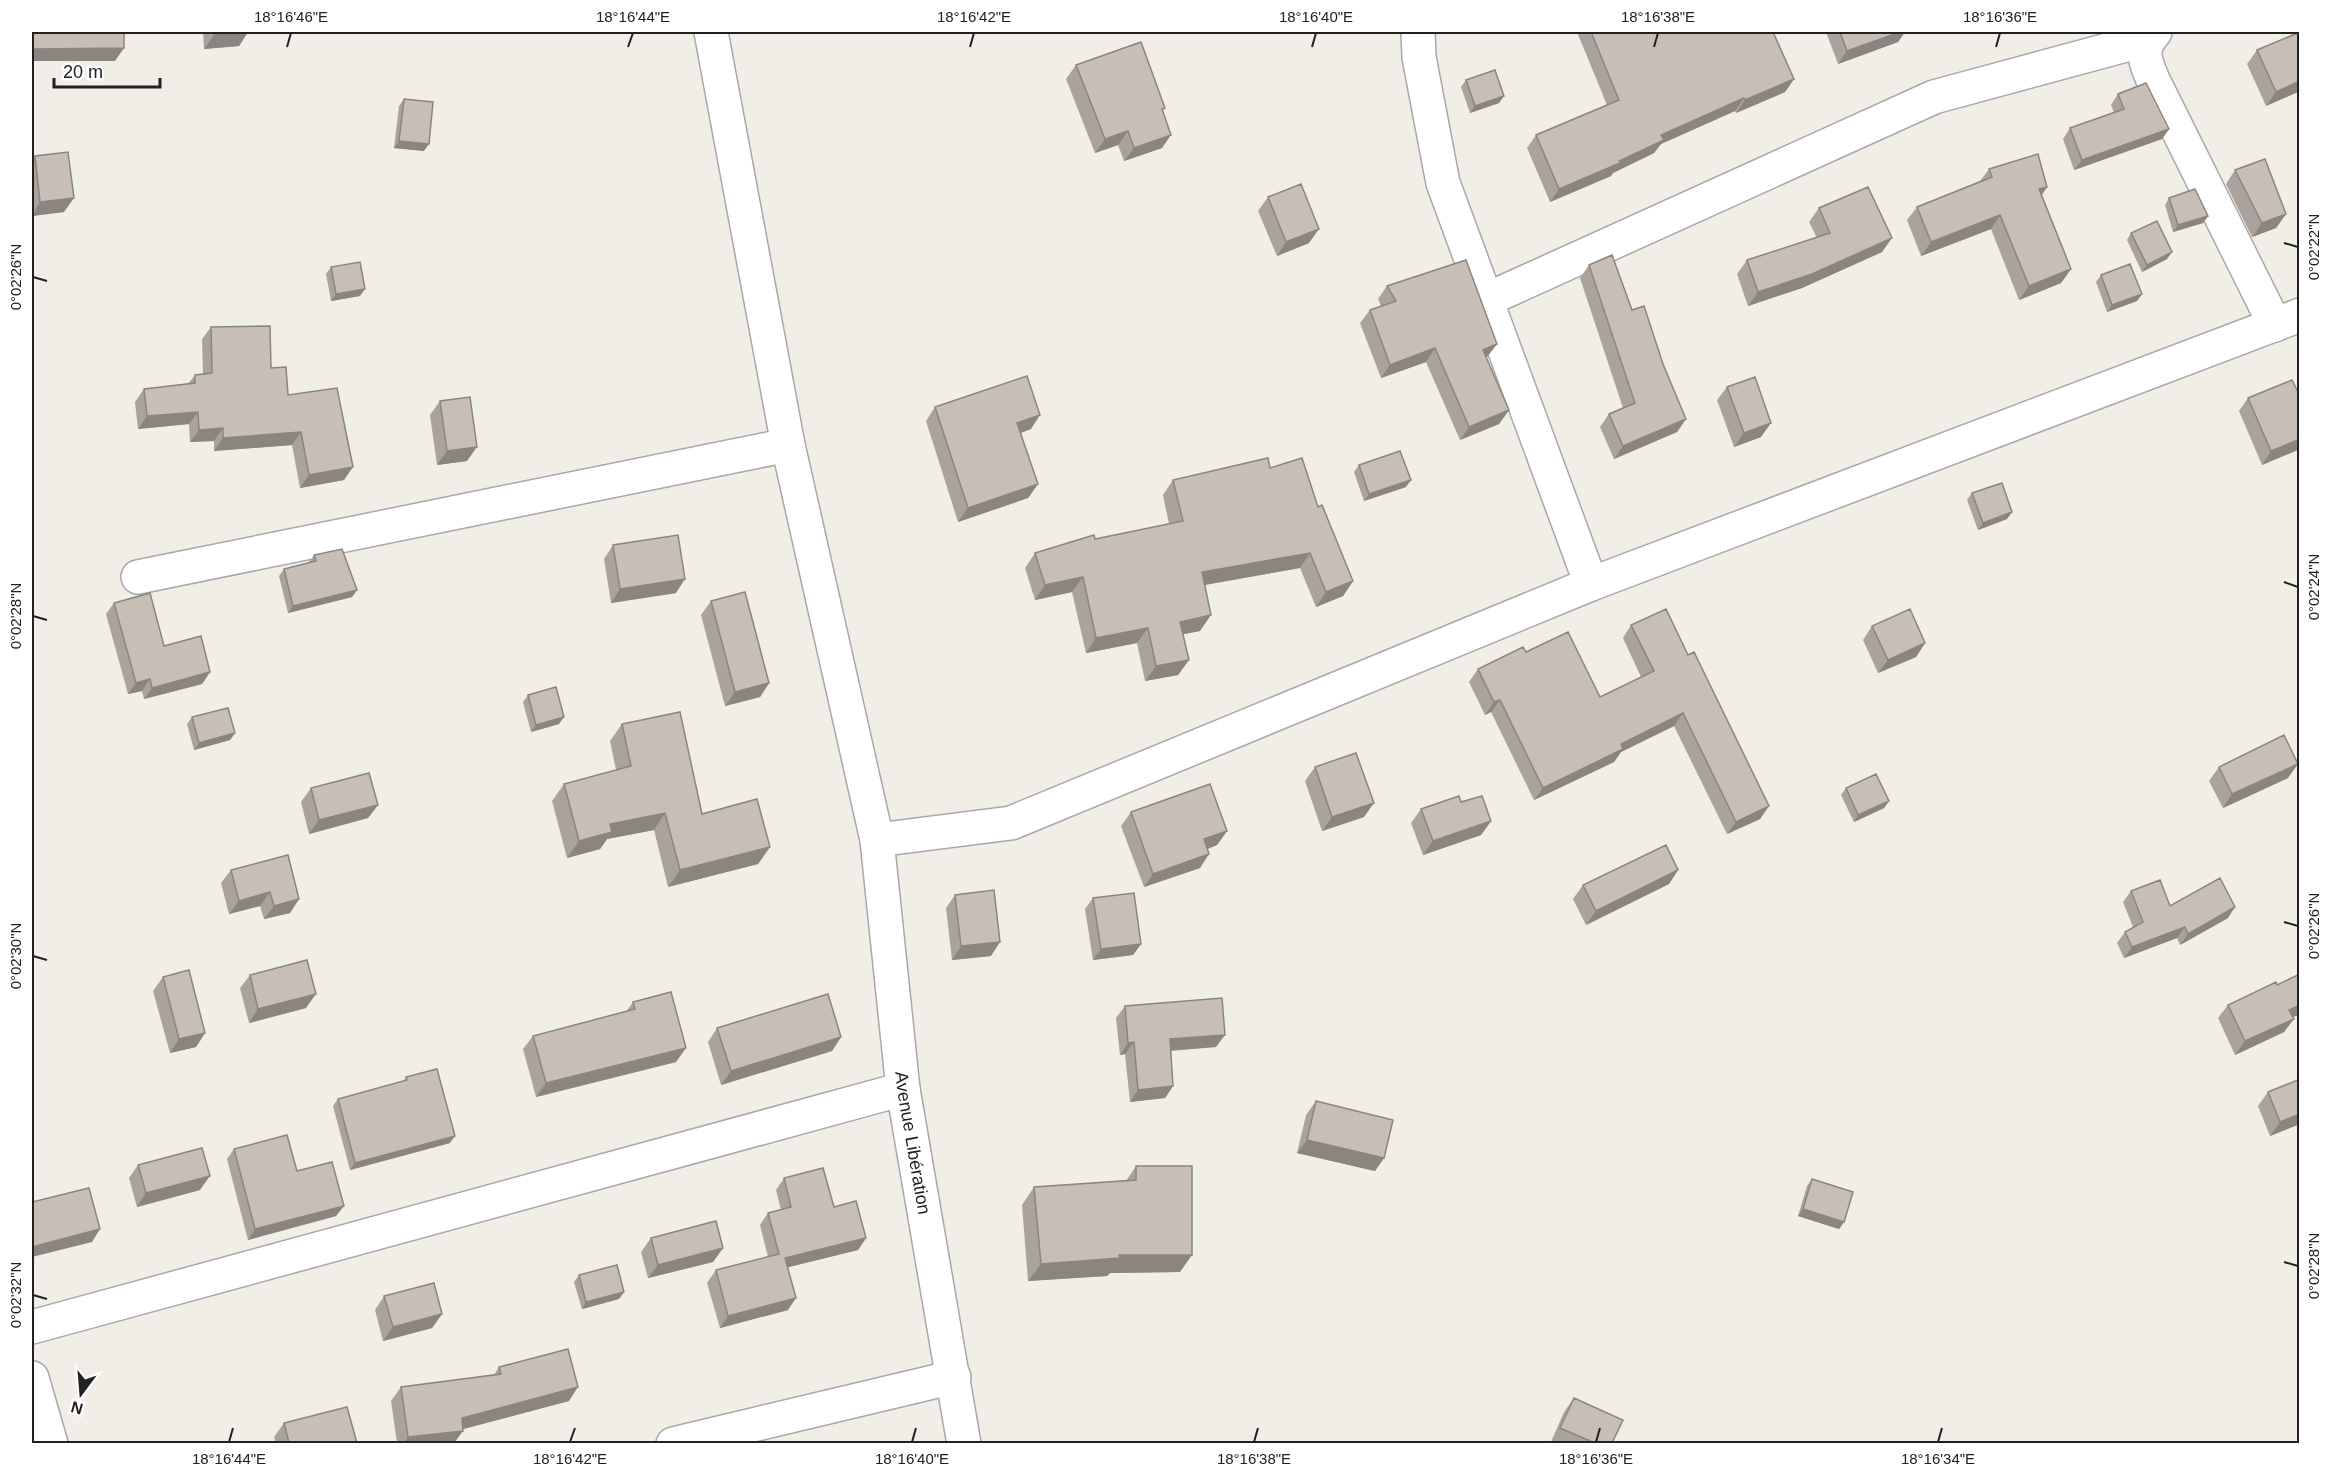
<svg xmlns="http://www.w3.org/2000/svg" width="2331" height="1475" font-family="Helvetica,sans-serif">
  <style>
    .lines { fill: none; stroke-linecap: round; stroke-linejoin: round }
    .minor-casing { stroke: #a8a8a8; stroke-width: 36 }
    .minor { stroke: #fff; stroke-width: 33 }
    .wall { fill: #aaa39d }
    .shaded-wall { fill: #8b8580 }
    .building { fill: #c6beb7; stroke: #8b8580; stroke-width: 1.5 }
    .ticks { fill: none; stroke: #212121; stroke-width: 2 }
    .labels { text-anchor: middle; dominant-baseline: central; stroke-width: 4.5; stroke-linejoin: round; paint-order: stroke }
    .street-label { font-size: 18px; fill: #212121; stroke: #fff }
    .neatline { fill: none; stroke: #212121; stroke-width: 2 }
    .ticks-label { font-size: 15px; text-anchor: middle; fill: #212121 }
  </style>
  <rect width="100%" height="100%" fill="#f1eee8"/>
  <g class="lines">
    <defs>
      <g id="minor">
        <path id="s1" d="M711,32L788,445L877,840L903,1089L964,1444"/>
        <path d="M1418,32L1419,57L1443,183L1591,584"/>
        <path d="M2155,32C2139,50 2145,60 2153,80L2275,325"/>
        <path d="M1486,300L1934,97L2148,39"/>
        <path d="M138,577L788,445"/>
        <path d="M877,840L1011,823L1591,584L2300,315"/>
        <path d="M32,1327L903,1089"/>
        <path d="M32,1378L51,1444"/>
        <path d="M673,1444L954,1377"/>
      </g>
    </defs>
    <!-- minor casing -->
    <use href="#minor" class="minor-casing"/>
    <!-- minor -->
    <use href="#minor" class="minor"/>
  </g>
  <!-- wall -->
  <path class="wall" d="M203,32H248L239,46L204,49Z
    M1577,32H1773L1794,79L1785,92L1736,113L1735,111L1661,144L1654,153L1613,173L1611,176L1550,202L1527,148L1536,135L1607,105Z
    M1826,32H1905L1898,42L1838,64Z
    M2257,50L2300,91L2266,106L2247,64Z
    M1076,65L1165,108L1163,111L1162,148L1124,161L1118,145L1095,153L1066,79Z
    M1466,80L1504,96L1499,103L1470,113L1461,87Z
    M2118,94L2169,129L2162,139L2074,170L2063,139L2070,128L2114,113L2111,105Z
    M404,99L424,151L394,148L399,106Z
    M35,156L64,212L32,216V161Z
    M1989,169L2047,187L2042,195L2071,269L2061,283L2019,300L1991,229L1921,256L1907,220L1917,207L1980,181Z
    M2235,170L2286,214L2276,228L2252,237L2226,184Z
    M1268,197L1309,243L1277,256L1258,211Z
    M2169,198L2208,216L2203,223L2173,232L2165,205Z
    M1819,208L1882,252L1802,288L1748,306L1737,274L1747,260L1817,238L1809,222Z
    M2131,233L2167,259L2142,272L2127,240Z
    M1589,265L1632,310L1663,364L1686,419L1677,432L1614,459L1600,427L1609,414L1623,408L1580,278Z
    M331,267L360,296L331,301L326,274Z
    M2101,275L2142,294L2137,301L2107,312L2096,282Z
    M1387,286L1497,344L1486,358L1509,410L1499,424L1460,440L1426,362L1381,378L1360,323L1370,310L1381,306L1378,299Z
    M211,327L271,368L344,480L300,488L292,445L214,451V441L190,442L189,424L138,429L135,402L144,389L188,384L195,375L203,374L202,339Z
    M1727,387L1761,437L1734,447L1717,400Z
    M2300,396V449L2262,465L2239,411L2248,398Z
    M440,401L467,461L437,465L430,415Z
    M935,407L1031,429L1021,433L1038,484L1028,498L958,522L926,421Z
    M1359,465L1406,487L1364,501L1354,472Z
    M1270,468L1318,507L1353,581L1343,596L1316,607L1300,568L1205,585L1200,631L1183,634L1189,660L1178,675L1145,681L1137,643L1086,653L1072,592L1035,600L1025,568L1035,553L1095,539L1169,524L1163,495L1173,480Z
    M1972,493L2012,512L2007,519L1978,530L1967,500Z
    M613,545L676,593L611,603L604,559Z
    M314,555L357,590L352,597L288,613L279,576L284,569L309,562Z
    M711,601L769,683L760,697L725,706L701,615Z
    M114,603L164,646L210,672L202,684L144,699L142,691L128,694L106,614Z
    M1631,625L1688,655L1769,806L1760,819L1727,834L1674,726L1621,752L1614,762L1534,800L1491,712L1485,715L1469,682L1478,669L1600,697L1641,677L1623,638Z
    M1872,626L1925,643L1916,657L1878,673L1863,640Z
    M528,695L559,724L531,732L523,702Z
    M192,717L235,733L230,740L194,750L187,724Z
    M622,724L702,814L770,847L758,864L668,887L654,830L607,839L600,849L567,858L552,801L564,784L616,770L610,741Z
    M1315,767L1364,817L1322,831L1305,781Z
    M2219,767L2288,778L2223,808L2209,781Z
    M311,788L378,805L368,818L309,834L301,802Z
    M1846,788L1889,801L1884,808L1854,822L1841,795Z
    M1461,802L1491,821L1481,835L1423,855L1411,823L1421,809Z
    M1131,812L1227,831L1217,845L1208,849L1200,868L1144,887L1121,826Z
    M231,870L299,899L290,913L264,919L260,906L229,914L221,883Z
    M1678,870L1669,884L1586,925L1573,899L1583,885Z
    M2131,891L2170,906L2228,918L2180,945L2177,938L2124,958L2117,943L2125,932L2133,927L2123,902Z
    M955,895L991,956L952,960L946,908Z
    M1093,898L1141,944L1133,955L1093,960L1085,909Z
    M2300,974V1014L2293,1017L2284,1032L2235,1055L2218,1018L2228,1005L2277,985Z
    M250,975L306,1008L249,1023L240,988Z
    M163,977L205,1033L196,1047L170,1053L153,991Z
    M633,1002L676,1062L536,1097L523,1049L533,1036L626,1012Z
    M1125,1006L1216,1047L1171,1051L1173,1086L1165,1098L1130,1102L1125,1054L1120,1055L1116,1018Z
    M717,1028L841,1037L832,1051L721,1085L708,1042Z
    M406,1077L450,1143L350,1170L333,1106L338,1099L403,1082Z
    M2300,1079V1124L2270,1136L2258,1106L2268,1092Z
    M1316,1101L1384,1158L1375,1171L1297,1153L1306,1115Z
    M234,1149L297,1171L336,1216L248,1240L227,1159Z
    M138,1165L200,1190L137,1207L129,1178Z
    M1136,1166L1180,1272L1110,1273L1107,1276L1028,1281L1022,1205L1034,1187L1126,1181Z
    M784,1178L834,1207L866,1238L858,1250L788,1267V1310L720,1328L707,1283L716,1270L768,1257L760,1225L768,1213L781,1210L776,1190Z
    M1812,1179L1844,1222L1839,1229L1798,1216L1807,1186Z
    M651,1238L723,1248L713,1262L648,1278L641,1252Z
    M579,1275L624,1292L619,1299L582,1309L574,1282Z
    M384,1296L442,1314L432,1328L383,1341L375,1310Z
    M499,1367L569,1401L463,1429L454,1443H397L391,1401L401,1387L494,1375Z
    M1574,1398L1612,1443H1554L1551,1442L1564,1412Z
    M284,1423L357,1443H276L274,1437Z"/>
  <!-- shaded-wall -->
  <path class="shaded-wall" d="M248,32L239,46L204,49L214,35Z
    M1900,32H1905L1898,42L1838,64L1847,51Z
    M124,48L115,61H32V49Z
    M1794,79L1785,92L1736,113L1745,100Z
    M2300,81V91L2266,106L2276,92Z
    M1504,96L1499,103L1470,113L1475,106Z
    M1744,98L1735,111L1661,144L1654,153L1613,173L1611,176L1550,202L1559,189L1619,161L1661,135Z
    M2169,129L2162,139L2074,170L2082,160Z
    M1128,131L1118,145L1095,153L1105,139Z
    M1171,135L1162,148L1124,161L1134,148Z
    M399,141L429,144L424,151L394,148Z
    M2047,187L2038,200L2039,189Z
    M74,198L64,212L32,216L40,202Z
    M2286,214L2276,228L2252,237L2262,223Z
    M2000,215L1991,229L1921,256L1931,242Z
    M2208,216L2203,223L2173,232L2178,225Z
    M1319,229L1309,243L1277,256L1286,242Z
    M1892,238L1882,252L1802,288L1748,306L1758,292Z
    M2172,252L2167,259L2142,272L2147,265Z
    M2071,269L2061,283L2019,300L2029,286Z
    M365,289L360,296L331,301L336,294Z
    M2142,294L2137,301L2107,312L2112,305Z
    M1497,344L1487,357L1473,363L1483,350Z
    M1435,348L1426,362L1381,378L1390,365Z
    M1509,410L1499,424L1460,440L1469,427Z
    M198,412L189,424L138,429L147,416Z
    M1040,415L1031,429L1008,437L1017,423Z
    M1686,419L1677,432L1614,459L1623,446Z
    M1771,423L1761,437L1734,447L1744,433Z
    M223,428L214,441L190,442L199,430Z
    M301,432L292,445L214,451L223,438Z
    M2300,439V449L2262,465L2271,451Z
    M477,447L467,461L437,465L447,451Z
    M353,467L344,480L300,488L309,475Z
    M1411,480L1406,487L1364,501L1369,494Z
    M1038,484L1028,498L958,522L968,508Z
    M2012,512L2007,519L1978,530L1983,523Z
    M1310,553L1300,568L1192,587L1202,572Z
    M1083,577L1072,592L1035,600L1045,585Z
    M685,579L676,593L611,603L620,589Z
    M1353,581L1343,596L1316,607L1326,592Z
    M357,590L352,597L288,613L293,606Z
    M1211,615L1200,631L1169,637L1180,622Z
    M1148,628L1137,643L1086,653L1096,638Z
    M1925,643L1916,657L1878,673L1888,660Z
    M1189,660L1178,675L1145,681L1156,666Z
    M210,672L202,684L144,699L152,688Z
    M150,679L142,691L128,694L136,683Z
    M769,683L760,697L725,706L735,692Z
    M1500,700L1491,712L1485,715L1494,702Z
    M1683,713L1674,726L1621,752L1614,762L1534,800L1543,788L1621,744Z
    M564,717L559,724L531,732L536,725Z
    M235,733L230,740L194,750L199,743Z
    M2298,764L2288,778L2223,808L2232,794Z
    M1889,801L1884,808L1854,822L1858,815Z
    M1374,803L1364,817L1322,831L1332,817Z
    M378,805L368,818L309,834L319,820Z
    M1769,806L1760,819L1727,834L1736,822Z
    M665,813L654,830L607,839L600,849L567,858L579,841L610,824Z
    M1491,821L1481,835L1423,855L1433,841Z
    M1227,831L1217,845L1195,853L1204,839Z
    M770,847L758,864L668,887L680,870Z
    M1209,854L1200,868L1144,887L1153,874Z
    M1678,870L1669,884L1586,925L1596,911Z
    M270,892L260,906L229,914L239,901Z
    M299,899L290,913L264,919L274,906Z
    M2235,907L2228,918L2180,945L2188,934Z
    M2185,927L2177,938L2124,958L2132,947Z
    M1000,942L991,956L952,960L961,946Z
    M1141,944L1133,955L1093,960L1101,949Z
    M316,994L306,1008L249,1023L258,1009Z
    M2300,1005V1014L2280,1023L2289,1010Z
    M2294,1019L2284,1032L2235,1055L2245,1041Z
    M205,1033L196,1047L170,1053L179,1039Z
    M1225,1035L1216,1047L1161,1051L1170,1039Z
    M841,1037L832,1051L721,1085L731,1071Z
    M1134,1042L1125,1054L1120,1055L1128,1043Z
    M686,1048L676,1062L536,1097L546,1083Z
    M1173,1086L1165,1098L1130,1102L1138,1090Z
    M2300,1114V1124L2270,1136L2280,1122Z
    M455,1136L450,1143L350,1170L355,1163Z
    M1307,1140L1384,1158L1375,1171L1297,1153Z
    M210,1176L200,1190L137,1207L146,1193Z
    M344,1206L336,1216L248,1240L255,1229Z
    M1803,1209L1844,1222L1839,1229L1798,1216Z
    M100,1229L92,1242L32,1257V1247Z
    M866,1238L858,1250L777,1270L785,1258Z
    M723,1248L713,1262L648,1278L658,1265Z
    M1119,1255H1192L1180,1272L1110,1273L1107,1276L1028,1281L1041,1264Z
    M624,1292L619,1299L582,1309L586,1302Z
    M796,1298L788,1310L720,1328L728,1316Z
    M442,1314L432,1328L383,1341L393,1327Z
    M578,1387L569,1401L452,1432L462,1418Z
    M463,1431L454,1443H404L408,1437Z"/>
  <!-- building -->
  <path class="building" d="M32,32H124V48L32,49Z
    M214,32H248L214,35Z
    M1591,32H1773L1794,79L1745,100L1744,98L1661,135L1664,140L1619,161L1620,163L1559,189L1536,135L1619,100Z
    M1840,32H1900L1847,51Z
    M2300,32V81L2276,92L2257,50Z
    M1141,42L1165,108L1162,109L1171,135L1134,148L1128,131L1105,139L1076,65Z
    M1495,70L1504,96L1475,106L1466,80Z
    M2146,83L2169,129L2082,160L2070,128L2124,109L2118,94Z
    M404,99L433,102L429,144L399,141Z
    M68,152L74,198L40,202L35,156Z
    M2038,154L2047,187L2039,189L2071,269L2029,286L2000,215L1931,242L1917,207L1992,177L1989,169Z
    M2265,159L2286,214L2262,223L2235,170Z
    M1301,184L1319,229L1286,242L1268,197Z
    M1868,187L1892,238L1812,274L1758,292L1747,260L1830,233L1819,208Z
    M2195,189L2208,216L2178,225L2169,198Z
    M2157,221L2172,252L2147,265L2131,233Z
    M1612,255L1632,310L1644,306L1663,364L1686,419L1623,446L1609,414L1635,403L1589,265Z
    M1466,260L1497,344L1483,350L1509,410L1469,427L1435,348L1390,365L1370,310L1396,301L1387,286Z
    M360,262L365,289L336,294L331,267Z
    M2130,264L2142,294L2112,305L2101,275Z
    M270,326L271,368L286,367L288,395L337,388L353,467L309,475L301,432L223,438V428L199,430L198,412L147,416L144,389L195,383V375L212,373L211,327Z
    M1027,376L1040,415L1017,423L1038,484L968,508L935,407Z
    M1755,377L1771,423L1744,433L1727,387Z
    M2292,380L2300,396V439L2271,451L2248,398Z
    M470,397L477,447L447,451L440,401Z
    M1400,451L1411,480L1369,494L1359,465Z
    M1268,458L1270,468L1302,458L1318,507L1322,505L1353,581L1326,592L1310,553L1202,572L1211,615L1180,622L1189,660L1156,666L1148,628L1096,638L1083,577L1045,585L1035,553L1094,535L1095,539L1183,521L1173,480Z
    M2002,483L2012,512L1983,523L1972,493Z
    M678,535L685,579L620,589L613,545Z
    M342,549L357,590L293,606L284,569L316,561L314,555Z
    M745,592L769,683L735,692L711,601Z
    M150,593L164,646L201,636L210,672L152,688L150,679L136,683L114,603Z
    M1666,609L1688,655L1694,652L1769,806L1736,822L1683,713L1621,744L1623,749L1543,788L1500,700L1494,702L1478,669L1523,647L1526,652L1568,632L1600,697L1654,671L1631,625Z
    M1910,609L1925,643L1888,660L1872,626Z
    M556,687L564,717L536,725L528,695Z
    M228,708L235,733L199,743L192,717Z
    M680,712L702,814L757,799L770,847L680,870L665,813L610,824L612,832L579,841L564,784L631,766L622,724Z
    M2284,735L2298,764L2232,794L2219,767Z
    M1356,753L1374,803L1332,817L1315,767Z
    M369,773L378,805L319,820L311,788Z
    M1876,774L1889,801L1858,815L1846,788Z
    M1210,784L1227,831L1204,839L1209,854L1153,874L1131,812Z
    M1459,796L1461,802L1482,796L1491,821L1433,841L1421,809Z
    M1666,845L1678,870L1596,911L1583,885Z
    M288,855L299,899L274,906L270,892L239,901L231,870Z
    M2220,878L2235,907L2188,934L2185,927L2132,947L2125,932L2143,922L2131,891L2160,880L2170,906Z
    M994,890L1000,942L961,946L955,895Z
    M1134,893L1141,944L1101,949L1093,898Z
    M307,960L316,994L258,1009L250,975Z
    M189,970L205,1033L179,1039L163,977Z
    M2300,974V1005L2289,1010L2294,1019L2245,1041L2228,1005L2276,982L2277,985Z
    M671,992L686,1048L546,1083L533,1036L635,1009L633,1002Z
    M828,994L841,1037L731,1071L717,1028Z
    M1222,998L1225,1035L1170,1039L1173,1086L1138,1090L1134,1042L1128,1043L1125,1006Z
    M437,1069L455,1136L355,1163L338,1099L407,1080L406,1077Z
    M2300,1079V1114L2280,1122L2268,1092Z
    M1316,1101L1393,1120L1384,1158L1307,1140Z
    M287,1135L297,1171L332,1162L344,1206L255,1229L234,1149Z
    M202,1148L210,1176L146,1193L138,1165Z
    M1136,1166H1192V1255H1119L1120,1258L1041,1264L1034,1187L1136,1180Z
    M823,1168L834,1207L856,1201L866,1238L785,1258L796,1298L728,1316L716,1270L779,1254L768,1213L791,1207L784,1178Z
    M1812,1179L1853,1192L1844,1222L1803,1209Z
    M89,1188L100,1229L32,1247V1202Z
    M716,1221L723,1248L658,1265L651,1238Z
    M617,1265L624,1292L586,1302L579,1275Z
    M434,1283L442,1314L393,1327L384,1296Z
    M568,1349L578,1387L462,1418L463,1431L408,1437L401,1387L501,1374L499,1367Z
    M1574,1398L1623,1420L1612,1443H1595L1560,1428Z
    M347,1407L357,1443H289L284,1423Z"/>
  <!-- ticks -->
  <path class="ticks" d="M287,47L291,33M628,47L633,33M970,47L974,33M1312,47L1316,33M1654,47L1658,33M1996,47L2000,33M2284,243L2298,247M33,277L47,281M2284,582L2298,587M33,616L47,620M2284,922L2298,926M33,956L47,960M2284,1262L2298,1266M33,1295L47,1299M229,1442L233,1428M570,1442L575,1428M912,1442L916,1428M1254,1442L1258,1428M1596,1442L1600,1428M1938,1442L1942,1428"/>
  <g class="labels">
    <!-- street labels -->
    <g class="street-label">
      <text stroke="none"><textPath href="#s1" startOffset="1130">Avenue Libération</textPath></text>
    </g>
  </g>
  <!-- border -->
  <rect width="2331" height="1475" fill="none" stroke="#ffffff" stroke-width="66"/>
  <!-- north arrow -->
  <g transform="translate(81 1394) rotate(196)" stroke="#ffffff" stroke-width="4.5" paint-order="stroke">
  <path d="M0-4.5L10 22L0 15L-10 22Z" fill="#212121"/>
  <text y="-9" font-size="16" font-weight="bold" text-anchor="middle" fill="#212121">N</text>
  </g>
  <!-- scale -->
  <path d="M54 78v9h106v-9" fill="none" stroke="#212121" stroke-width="3"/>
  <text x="63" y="78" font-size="18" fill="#212121" stroke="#ffffff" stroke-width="4.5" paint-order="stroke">20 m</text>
  <rect x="33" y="33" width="2265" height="1409" class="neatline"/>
  <g class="ticks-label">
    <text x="291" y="22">18°16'46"E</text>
    <text x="633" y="22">18°16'44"E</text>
    <text x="974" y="22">18°16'42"E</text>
    <text x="1316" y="22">18°16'40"E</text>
    <text x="1658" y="22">18°16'38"E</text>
    <text x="2000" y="22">18°16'36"E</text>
    <text transform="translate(2314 247) rotate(-90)" y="5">0°02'22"N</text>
    <text transform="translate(16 277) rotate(-90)" y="5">0°02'26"N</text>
    <text transform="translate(2314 587) rotate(-90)" y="5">0°02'24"N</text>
    <text transform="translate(16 616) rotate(-90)" y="5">0°02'28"N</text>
    <text transform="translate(2314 926) rotate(-90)" y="5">0°02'26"N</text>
    <text transform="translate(16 956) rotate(-90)" y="5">0°02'30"N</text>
    <text transform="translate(2314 1266) rotate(-90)" y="5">0°02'28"N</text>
    <text transform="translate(16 1295) rotate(-90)" y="5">0°02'32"N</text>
    <text x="229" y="1464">18°16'44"E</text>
    <text x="570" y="1464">18°16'42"E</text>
    <text x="912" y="1464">18°16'40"E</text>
    <text x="1254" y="1464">18°16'38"E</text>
    <text x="1596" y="1464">18°16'36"E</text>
    <text x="1938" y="1464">18°16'34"E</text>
  </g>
</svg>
